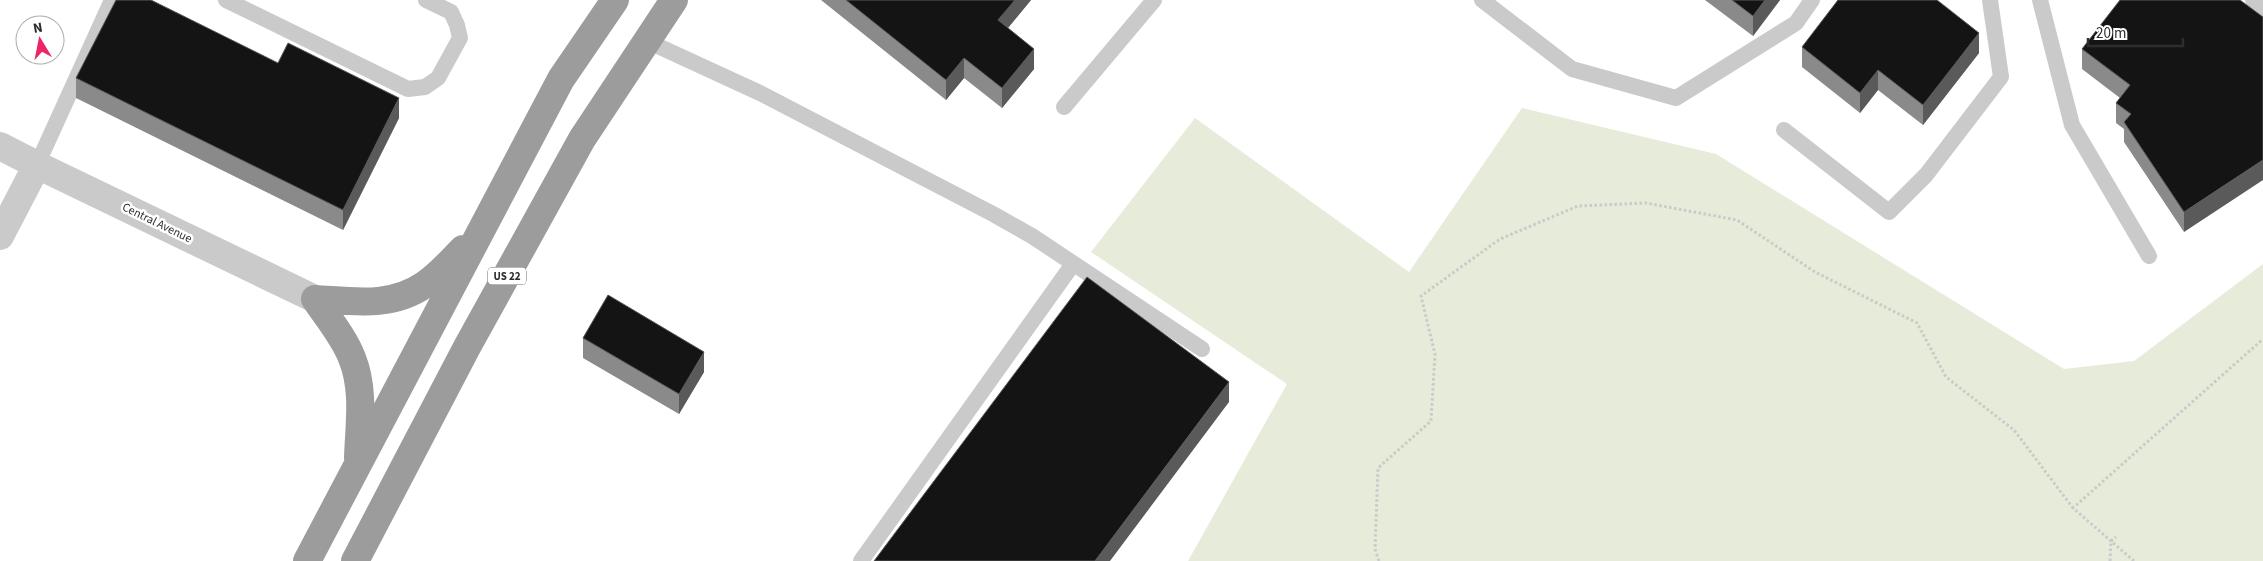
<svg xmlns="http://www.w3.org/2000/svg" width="2263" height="561" font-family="'Source Sans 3',sans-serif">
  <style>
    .green { fill: #e7ebd9 }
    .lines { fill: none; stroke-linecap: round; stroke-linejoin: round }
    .path { stroke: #cacaca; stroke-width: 3; stroke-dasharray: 2.5 2.5; stroke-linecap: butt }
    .service { stroke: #cacaca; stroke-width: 16 }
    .minor { stroke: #cacaca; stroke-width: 28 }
    .trunk { stroke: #9c9c9c; stroke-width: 28 }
    .wall { fill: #8a8a8a }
    .shaded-wall { fill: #5a5a5a }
    .building { fill: #141414; stroke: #5a5a5a }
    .labels { text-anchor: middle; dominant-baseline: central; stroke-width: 5; stroke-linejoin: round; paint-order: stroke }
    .shield { fill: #fff; stroke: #6c6c6c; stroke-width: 1 }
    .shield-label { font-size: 11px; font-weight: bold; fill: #2d2d2d }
    .street-label { font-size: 12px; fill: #2d2d2d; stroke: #fff }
  </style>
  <rect width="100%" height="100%" fill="#fff"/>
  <!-- green -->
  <path class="green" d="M1522,108L1716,154L2064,369L2134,361L2263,264V561H1188L1287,384L1091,252L1195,118L1409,272Z"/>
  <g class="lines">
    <!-- path -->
    <path class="path" d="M1379,561L1375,549L1378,468L1431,421L1435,354L1421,296L1500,239L1578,206L1646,203L1737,220L1815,272L1917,323L1946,377L2014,430L2073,508
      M2110,561L2111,541L2116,537
      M2134,561L2073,508L2263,339"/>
    <!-- service -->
    <path class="service" d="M226,0L408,89L425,87L438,78L460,38L457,25L451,12L426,0
      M1482,0L1572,69L1676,98L1796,23L1812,0
      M2040,0L2072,125L2149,256
      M2253,0L2263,9
      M647,41L762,94L993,214L1032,236L1202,349
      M1064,107L1154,0
      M1784,130L1889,212L1926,175L2001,77L1990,0
      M37,165L112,0
      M861,561L1073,264"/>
    <!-- minor -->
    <path class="minor" d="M0,146L37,165L315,299
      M0,236L37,165"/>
    <!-- trunk -->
    <path class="trunk" d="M315,299C352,301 391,308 424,285C438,276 451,261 463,249
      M315,299C327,317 344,337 352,358C365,390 359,425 358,458
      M307,561L561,79L615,0
      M355,561L467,347L582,139L674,0"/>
  </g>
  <!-- wall -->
  <path class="wall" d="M821,0H1031L1008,28L1034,69L1002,108L964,78L946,100Z
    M1705,0H1780L1753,36Z
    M2240,0L2184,232L2124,142V129L2116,123V103L2120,98L2082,69V49Z
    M1802,47L1979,53L1923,125L1878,90L1860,113L1802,67Z
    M278,63L399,118L343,230L76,98V78Z
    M583,338L704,372L679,414L583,358Z"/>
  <!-- shaded-wall -->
  <path class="shaded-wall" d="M1015,0H1031L998,40V20Z
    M1765,0H1780L1753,36V16Z
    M1979,33V53L1923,125V105Z
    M1034,49V69L1002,108V88Z
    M964,58V78L946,100V80Z
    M1878,70V90L1860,113V93Z
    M399,98V118L343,230V210Z
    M2263,160V180L2184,232V212Z
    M704,352V372L679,414V394Z
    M1229,382V402L1110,561H1095Z"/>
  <!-- building -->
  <path class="building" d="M116,0H151L278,63L288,43L399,98L343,210L76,78Z
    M846,0H1015L998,20L1034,49L1002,88L964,58L946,80Z
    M1732,0H1765L1753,16Z
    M1838,0H1937L1979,33L1923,105L1878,70L1860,93L1802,47Z
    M2120,0H2240L2263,17V160L2184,212L2124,122L2131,114L2116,103L2130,85L2082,49Z
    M1087,277L1229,382L1095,561H874Z
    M608,295L704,352L679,394L583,338Z"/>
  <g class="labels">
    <!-- shield labels -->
    <rect class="shield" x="488" y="267.5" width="38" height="17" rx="4"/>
    <g class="shield-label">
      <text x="507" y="276">US 22</text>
    </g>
    <!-- street labels -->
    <g class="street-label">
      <text transform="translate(157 223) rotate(26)">Central Avenue</text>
    </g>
  </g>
  <!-- north arrow -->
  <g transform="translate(40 40) rotate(350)"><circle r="24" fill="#ffffff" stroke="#ababab"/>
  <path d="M0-4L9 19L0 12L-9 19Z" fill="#ee2464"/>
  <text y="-8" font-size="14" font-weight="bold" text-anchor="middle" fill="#2d2d2d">N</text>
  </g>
  <!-- scale -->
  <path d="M2088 38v8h95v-8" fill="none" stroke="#2d2d2d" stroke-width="2.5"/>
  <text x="2096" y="38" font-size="15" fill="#2d2d2d" stroke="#ffffff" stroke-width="4" paint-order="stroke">20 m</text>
</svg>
